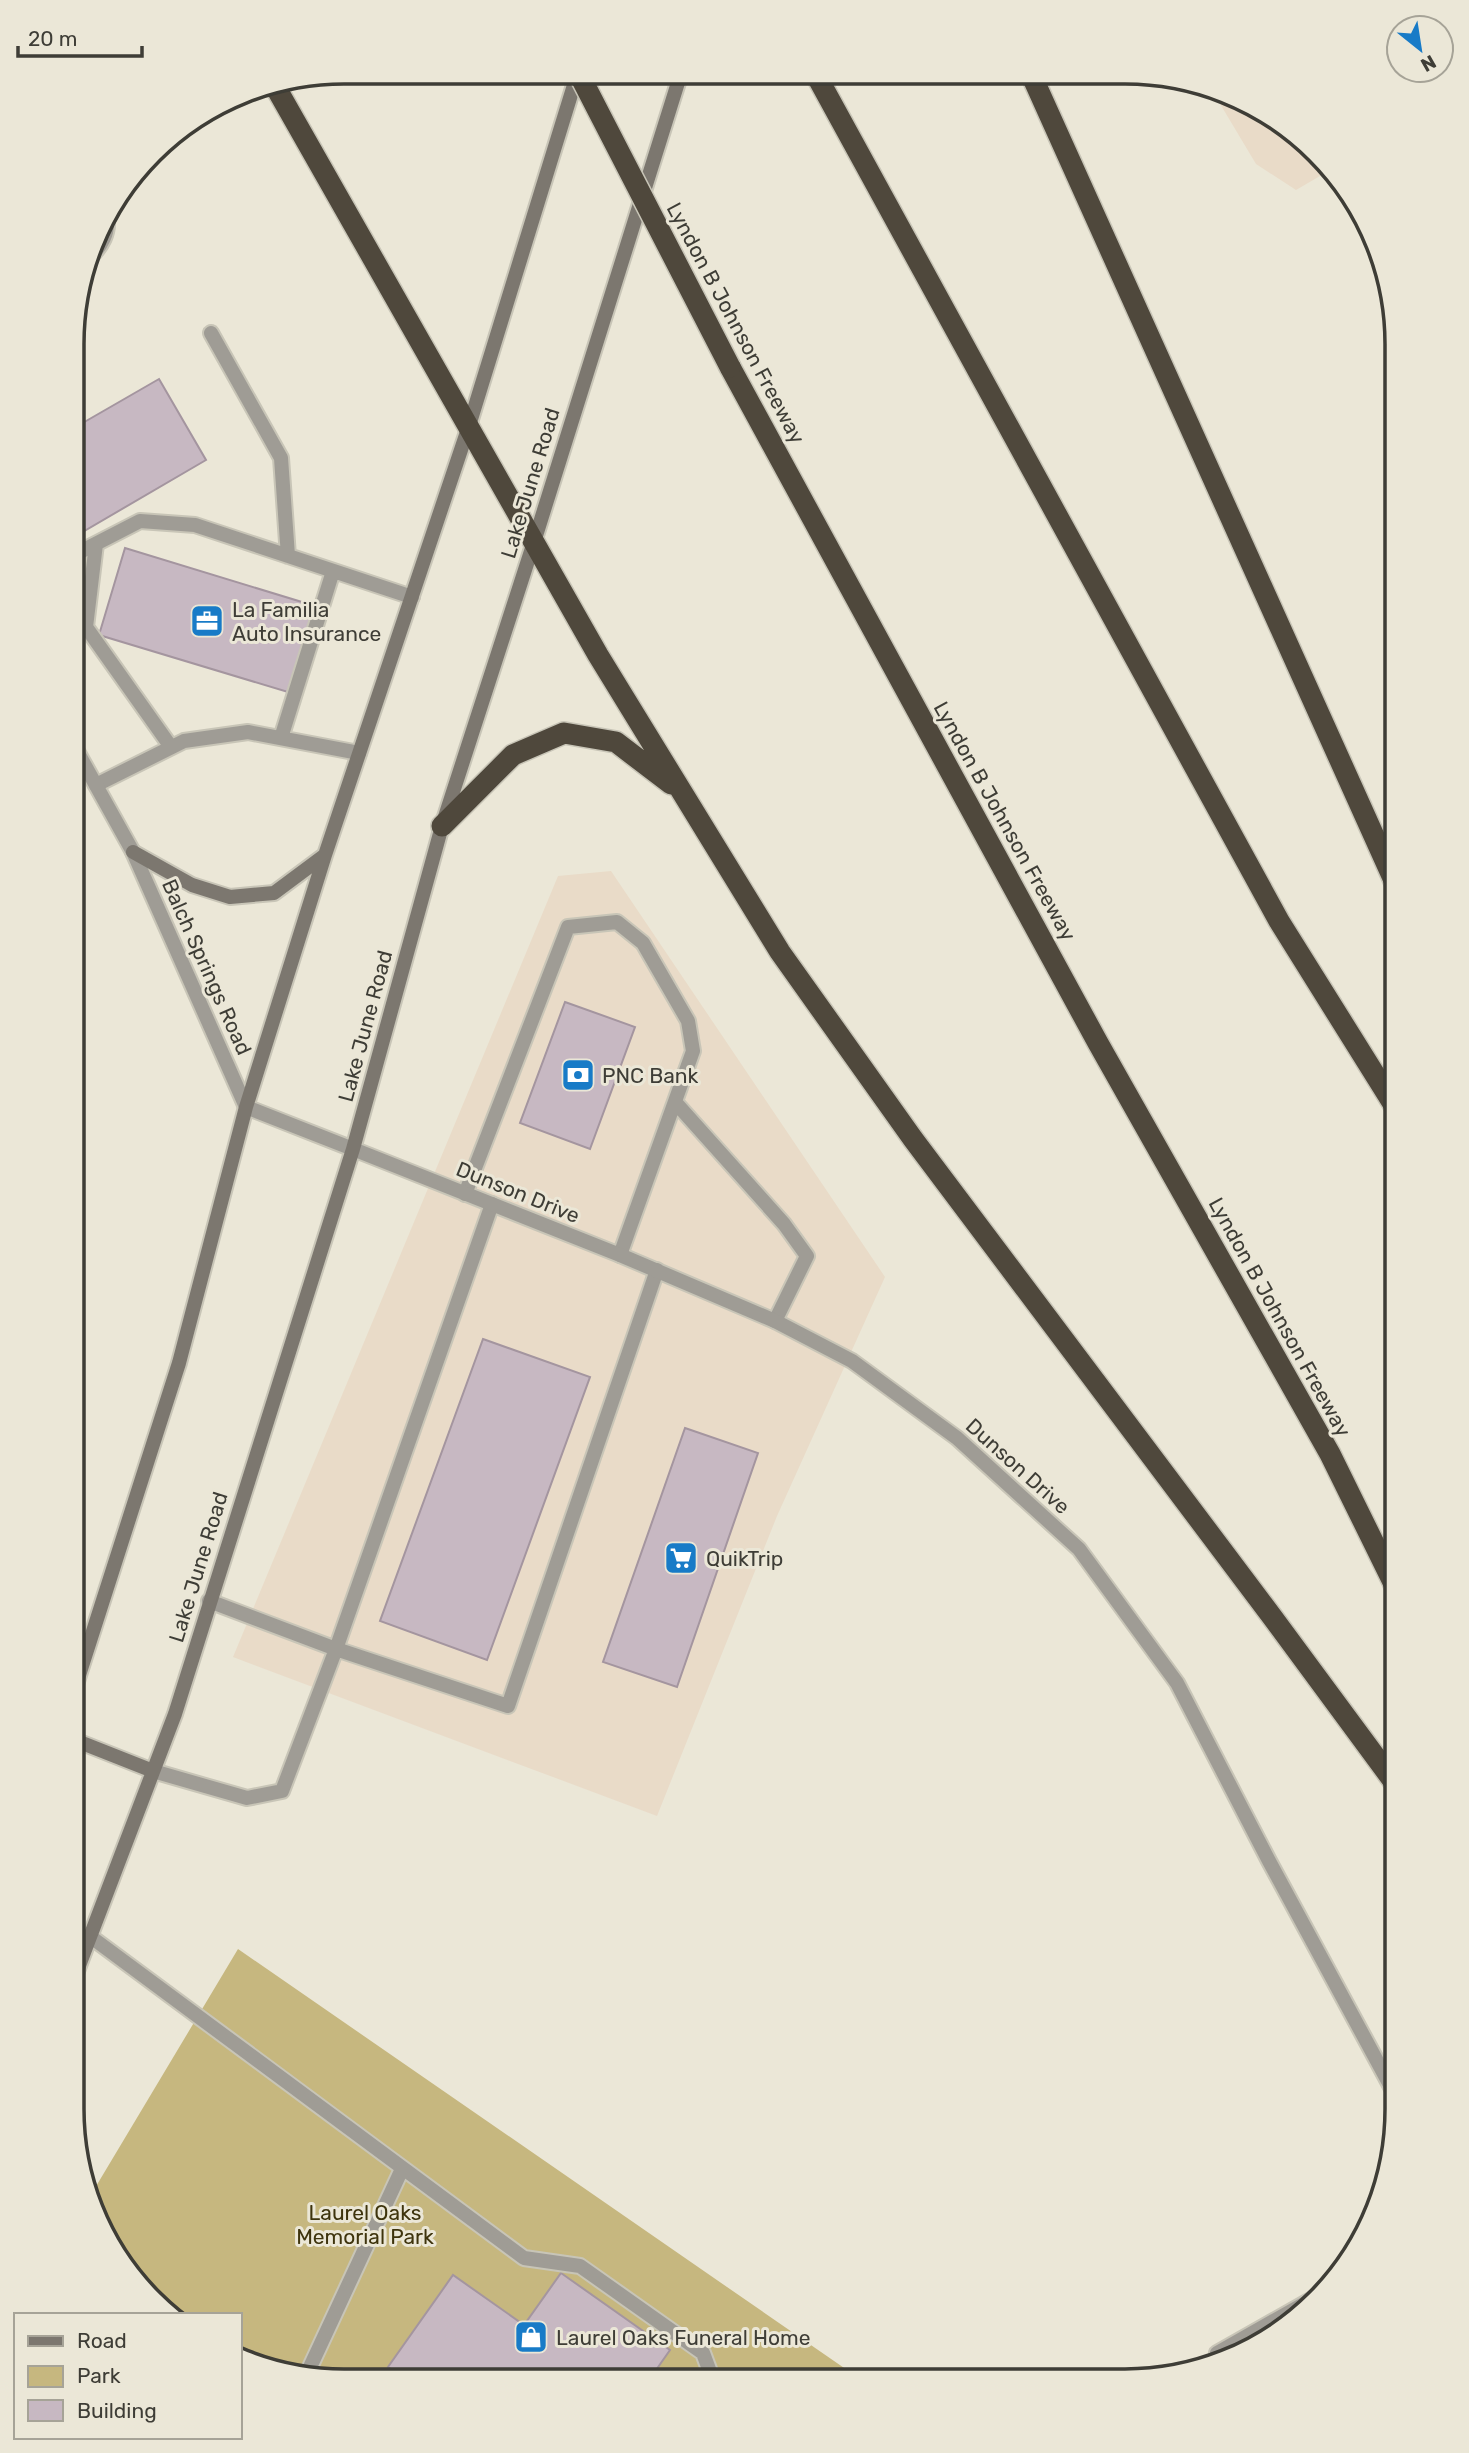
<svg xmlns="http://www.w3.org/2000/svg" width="1469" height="2453" font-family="Rubik,sans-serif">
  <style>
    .commercial { fill: #e9dbc8 }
    .green { fill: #c6b77f }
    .building { fill: #c7b8c2; stroke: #a4959f; stroke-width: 2 }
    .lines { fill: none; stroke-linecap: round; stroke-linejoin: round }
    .service-casing { stroke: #c8c5b7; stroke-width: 18 }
    .minor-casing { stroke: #c8c5b7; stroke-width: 18 }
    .tertiary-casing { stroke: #c8c5b7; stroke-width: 18 }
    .secondary-casing { stroke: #c8c5b7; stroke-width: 18 }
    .motorway-casing { stroke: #c8c5b7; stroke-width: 24 }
    .service { stroke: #9f9c95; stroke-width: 14 }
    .minor { stroke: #9f9c95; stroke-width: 14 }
    .tertiary { stroke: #9f9c95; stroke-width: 14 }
    .secondary { stroke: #7c776f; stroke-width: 14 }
    .motorway { stroke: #4f483c; stroke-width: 21 }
    .motorway-bridge-casing { stroke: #c8c5b7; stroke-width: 24; stroke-linecap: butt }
    .motorway-bridge { stroke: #4f483c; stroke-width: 21 }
    .labels { text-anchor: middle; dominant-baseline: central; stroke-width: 6; stroke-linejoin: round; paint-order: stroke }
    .street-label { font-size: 21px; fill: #3e3d36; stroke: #ebe7d7 }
    .poi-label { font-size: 21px; fill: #3e3d36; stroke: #ebe7d7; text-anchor: start }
    .park-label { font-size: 21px; fill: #3e340d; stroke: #ebe7d7 }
    .rim { fill: none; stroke: #3e3d36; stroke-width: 3.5 }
  </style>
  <rect width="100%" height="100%" fill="#ebe7d7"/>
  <!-- commercial -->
  <path class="commercial" d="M1210,87L1229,93L1291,128L1332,169L1296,190L1256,164Z
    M611,871L885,1277L777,1516L657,1816L233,1657L558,876Z"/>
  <!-- green -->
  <path class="green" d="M238,1949L863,2381L309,2379L240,2360V2315H168L128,2274L92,2213L89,2198Z"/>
  <!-- building -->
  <path class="building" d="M159,379L206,460L74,537V428Z
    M125,548L315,606L288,692L99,635Z
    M565,1002L635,1027L590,1149L520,1123Z
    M483,1339L590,1377L487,1660L380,1621Z
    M685,1428L758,1453L677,1687L603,1662Z
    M561,2273L670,2350L649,2380L401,2379L403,2377L388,2367L453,2275L524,2325Z"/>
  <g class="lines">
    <defs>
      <path id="service" d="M90,257C101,247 110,232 106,216
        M211,333L281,458L288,556
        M96,544L86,627L171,747
        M74,555L140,521L195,525L412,597
        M281,738L333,571
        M96,785L184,741L248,732L359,753
        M675,1102L784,1224L807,1256L775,1321
        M465,1194L568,927L617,922L643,943L688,1021L693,1051L620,1255
        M209,1601L336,1649L508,1706L657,1270
        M153,1771L247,1798L282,1791L336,1649L492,1204
        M91,1937L524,2258L580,2266L703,2353L713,2380
        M1222,2362L1217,2353L1323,2293
        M305,2378L402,2169"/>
      <path id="minor" d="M353,1149L620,1255L775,1321L852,1361L957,1438L1079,1549L1177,1683L1269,1861L1397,2098"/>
      <path id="tertiary" d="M73,744L133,852L246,1107L353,1149"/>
      <path id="secondary" d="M133,852L192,885L230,897L274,893L325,855
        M72,1697L179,1363L246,1107L325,855L468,429L578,72
        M72,1739L153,1771
        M72,1984L175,1714L353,1149L442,826L534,542L681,73"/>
      <path id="motorway" d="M815,73L1279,921L1397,1110
        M1031,74L1397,887
        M275,86L598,655L780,952L913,1139L1273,1618L1397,1786
        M730,367L1098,1043L1330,1454L1397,1590
        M442,826L513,755L564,733L616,742L671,784"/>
    </defs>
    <!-- service casing -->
    <use href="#service" class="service-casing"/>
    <!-- minor casing -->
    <use href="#minor" class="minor-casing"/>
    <!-- tertiary casing -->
    <use href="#tertiary" class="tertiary-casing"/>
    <!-- secondary casing -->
    <use href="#secondary" class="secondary-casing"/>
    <!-- motorway casing -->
    <use href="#motorway" class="motorway-casing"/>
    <!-- service -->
    <use href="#service" class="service"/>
    <!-- minor -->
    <use href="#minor" class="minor"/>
    <!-- tertiary -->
    <use href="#tertiary" class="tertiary"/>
    <!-- secondary -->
    <use href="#secondary" class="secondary"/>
    <!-- motorway -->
    <use href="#motorway" class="motorway"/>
    <defs>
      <path id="motorway-bridge" d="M578,72L730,367"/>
    </defs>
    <!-- motorway-bridge casing -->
    <use href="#motorway-bridge" class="motorway-bridge-casing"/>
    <!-- motorway-bridge -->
    <use href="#motorway-bridge" class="motorway-bridge"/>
  </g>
  <!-- icons -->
  <defs>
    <symbol id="office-square" viewBox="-11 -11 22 22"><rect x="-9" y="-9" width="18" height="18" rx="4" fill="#187bc7" stroke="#ebe7d7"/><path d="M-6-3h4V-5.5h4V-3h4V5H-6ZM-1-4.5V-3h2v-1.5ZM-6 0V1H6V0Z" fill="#fff"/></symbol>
    <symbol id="bank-square" viewBox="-11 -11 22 22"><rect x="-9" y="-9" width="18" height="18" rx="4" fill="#187bc7" stroke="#ebe7d7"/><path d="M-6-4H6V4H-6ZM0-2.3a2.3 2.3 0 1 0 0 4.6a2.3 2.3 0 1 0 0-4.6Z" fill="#fff"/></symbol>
    <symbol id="supermarket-square" viewBox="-11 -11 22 22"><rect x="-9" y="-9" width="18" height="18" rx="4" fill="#187bc7" stroke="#ebe7d7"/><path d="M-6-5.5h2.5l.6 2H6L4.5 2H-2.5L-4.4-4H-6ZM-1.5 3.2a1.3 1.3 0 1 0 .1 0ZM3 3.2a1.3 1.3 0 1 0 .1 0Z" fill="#fff"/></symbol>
    <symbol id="shop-square" viewBox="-11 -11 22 22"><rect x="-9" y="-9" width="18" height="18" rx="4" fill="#187bc7" stroke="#ebe7d7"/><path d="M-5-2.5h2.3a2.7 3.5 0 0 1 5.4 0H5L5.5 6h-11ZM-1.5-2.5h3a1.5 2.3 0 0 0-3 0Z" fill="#fff"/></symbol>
  </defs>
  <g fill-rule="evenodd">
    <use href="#office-square" x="188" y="602" width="38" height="38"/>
    <use href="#bank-square" x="559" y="1056" width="38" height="38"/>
    <use href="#supermarket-square" x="662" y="1539" width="38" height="38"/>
    <use href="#shop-square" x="512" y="2318" width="38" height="38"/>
  </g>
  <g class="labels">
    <!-- street labels -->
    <g class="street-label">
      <text transform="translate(736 323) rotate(62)">Lyndon B Johnson Freeway</text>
      <text transform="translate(530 483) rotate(-73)">Lake June Road</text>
      <text transform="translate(1005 821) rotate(61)">Lyndon B Johnson Freeway</text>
      <text transform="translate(207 967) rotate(66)">Balch Springs Road</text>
      <text transform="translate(365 1026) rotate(-75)">Lake June Road</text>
      <text transform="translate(518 1192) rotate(22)">Dunson Drive</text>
      <text transform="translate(1280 1317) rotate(61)">Lyndon B Johnson Freeway</text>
      <text transform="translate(1018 1466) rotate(42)">Dunson Drive</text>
      <text transform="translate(198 1567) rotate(-73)">Lake June Road</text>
    </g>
    <!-- poi labels -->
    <g class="poi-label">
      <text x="232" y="609">La Familia<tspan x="232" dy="24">Auto Insurance</tspan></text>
      <text x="602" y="1075">PNC Bank</text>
      <text x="706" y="1558">QuikTrip</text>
      <text x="556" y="2337">Laurel Oaks Funeral Home</text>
    </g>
    <!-- park labels -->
    <g class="park-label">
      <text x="365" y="2212">Laurel Oaks<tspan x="365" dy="24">Memorial Park</tspan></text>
    </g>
  </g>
  <!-- crop -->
  <path d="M0 0H1469V2453H0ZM344 84H1125A260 260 0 0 1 1385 344V2109A260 260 0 0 1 1125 2369H344A260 260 0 0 1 84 2109V344A260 260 0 0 1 344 84Z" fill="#ebe7d7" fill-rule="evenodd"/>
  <path class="rim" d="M344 84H1125A260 260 0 0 1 1385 344V2109A260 260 0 0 1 1125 2369H344A260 260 0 0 1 84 2109V344A260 260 0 0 1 344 84Z"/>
  <!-- legend -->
  <rect x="14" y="2313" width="228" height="126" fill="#ebe7d7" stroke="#a6a397" stroke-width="2"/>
  <rect x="28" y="2336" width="35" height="10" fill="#7c776f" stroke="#a6a397" stroke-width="2"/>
  <text x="77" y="2348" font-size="21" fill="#3e3d36">Road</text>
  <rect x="28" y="2366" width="35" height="21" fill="#c6b77f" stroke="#a6a397" stroke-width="2"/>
  <text x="77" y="2383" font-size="21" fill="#3e3d36">Park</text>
  <rect x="28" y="2400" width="35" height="21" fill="#c7b8c2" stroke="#a6a397" stroke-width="2"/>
  <text x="77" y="2418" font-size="21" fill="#3e3d36">Building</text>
  <!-- north arrow -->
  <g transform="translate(1420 49) rotate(150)"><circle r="33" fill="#ebe7d7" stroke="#a6a397" stroke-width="2"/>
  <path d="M0-5L12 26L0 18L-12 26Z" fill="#187bc7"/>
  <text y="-10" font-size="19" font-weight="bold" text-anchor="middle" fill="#3e3d36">N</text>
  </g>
  <!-- scale -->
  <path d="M18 46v10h124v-10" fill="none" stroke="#3e3d36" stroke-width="3.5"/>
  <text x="28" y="46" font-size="21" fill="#3e3d36" stroke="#ebe7d7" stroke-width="5" paint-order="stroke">20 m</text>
</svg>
